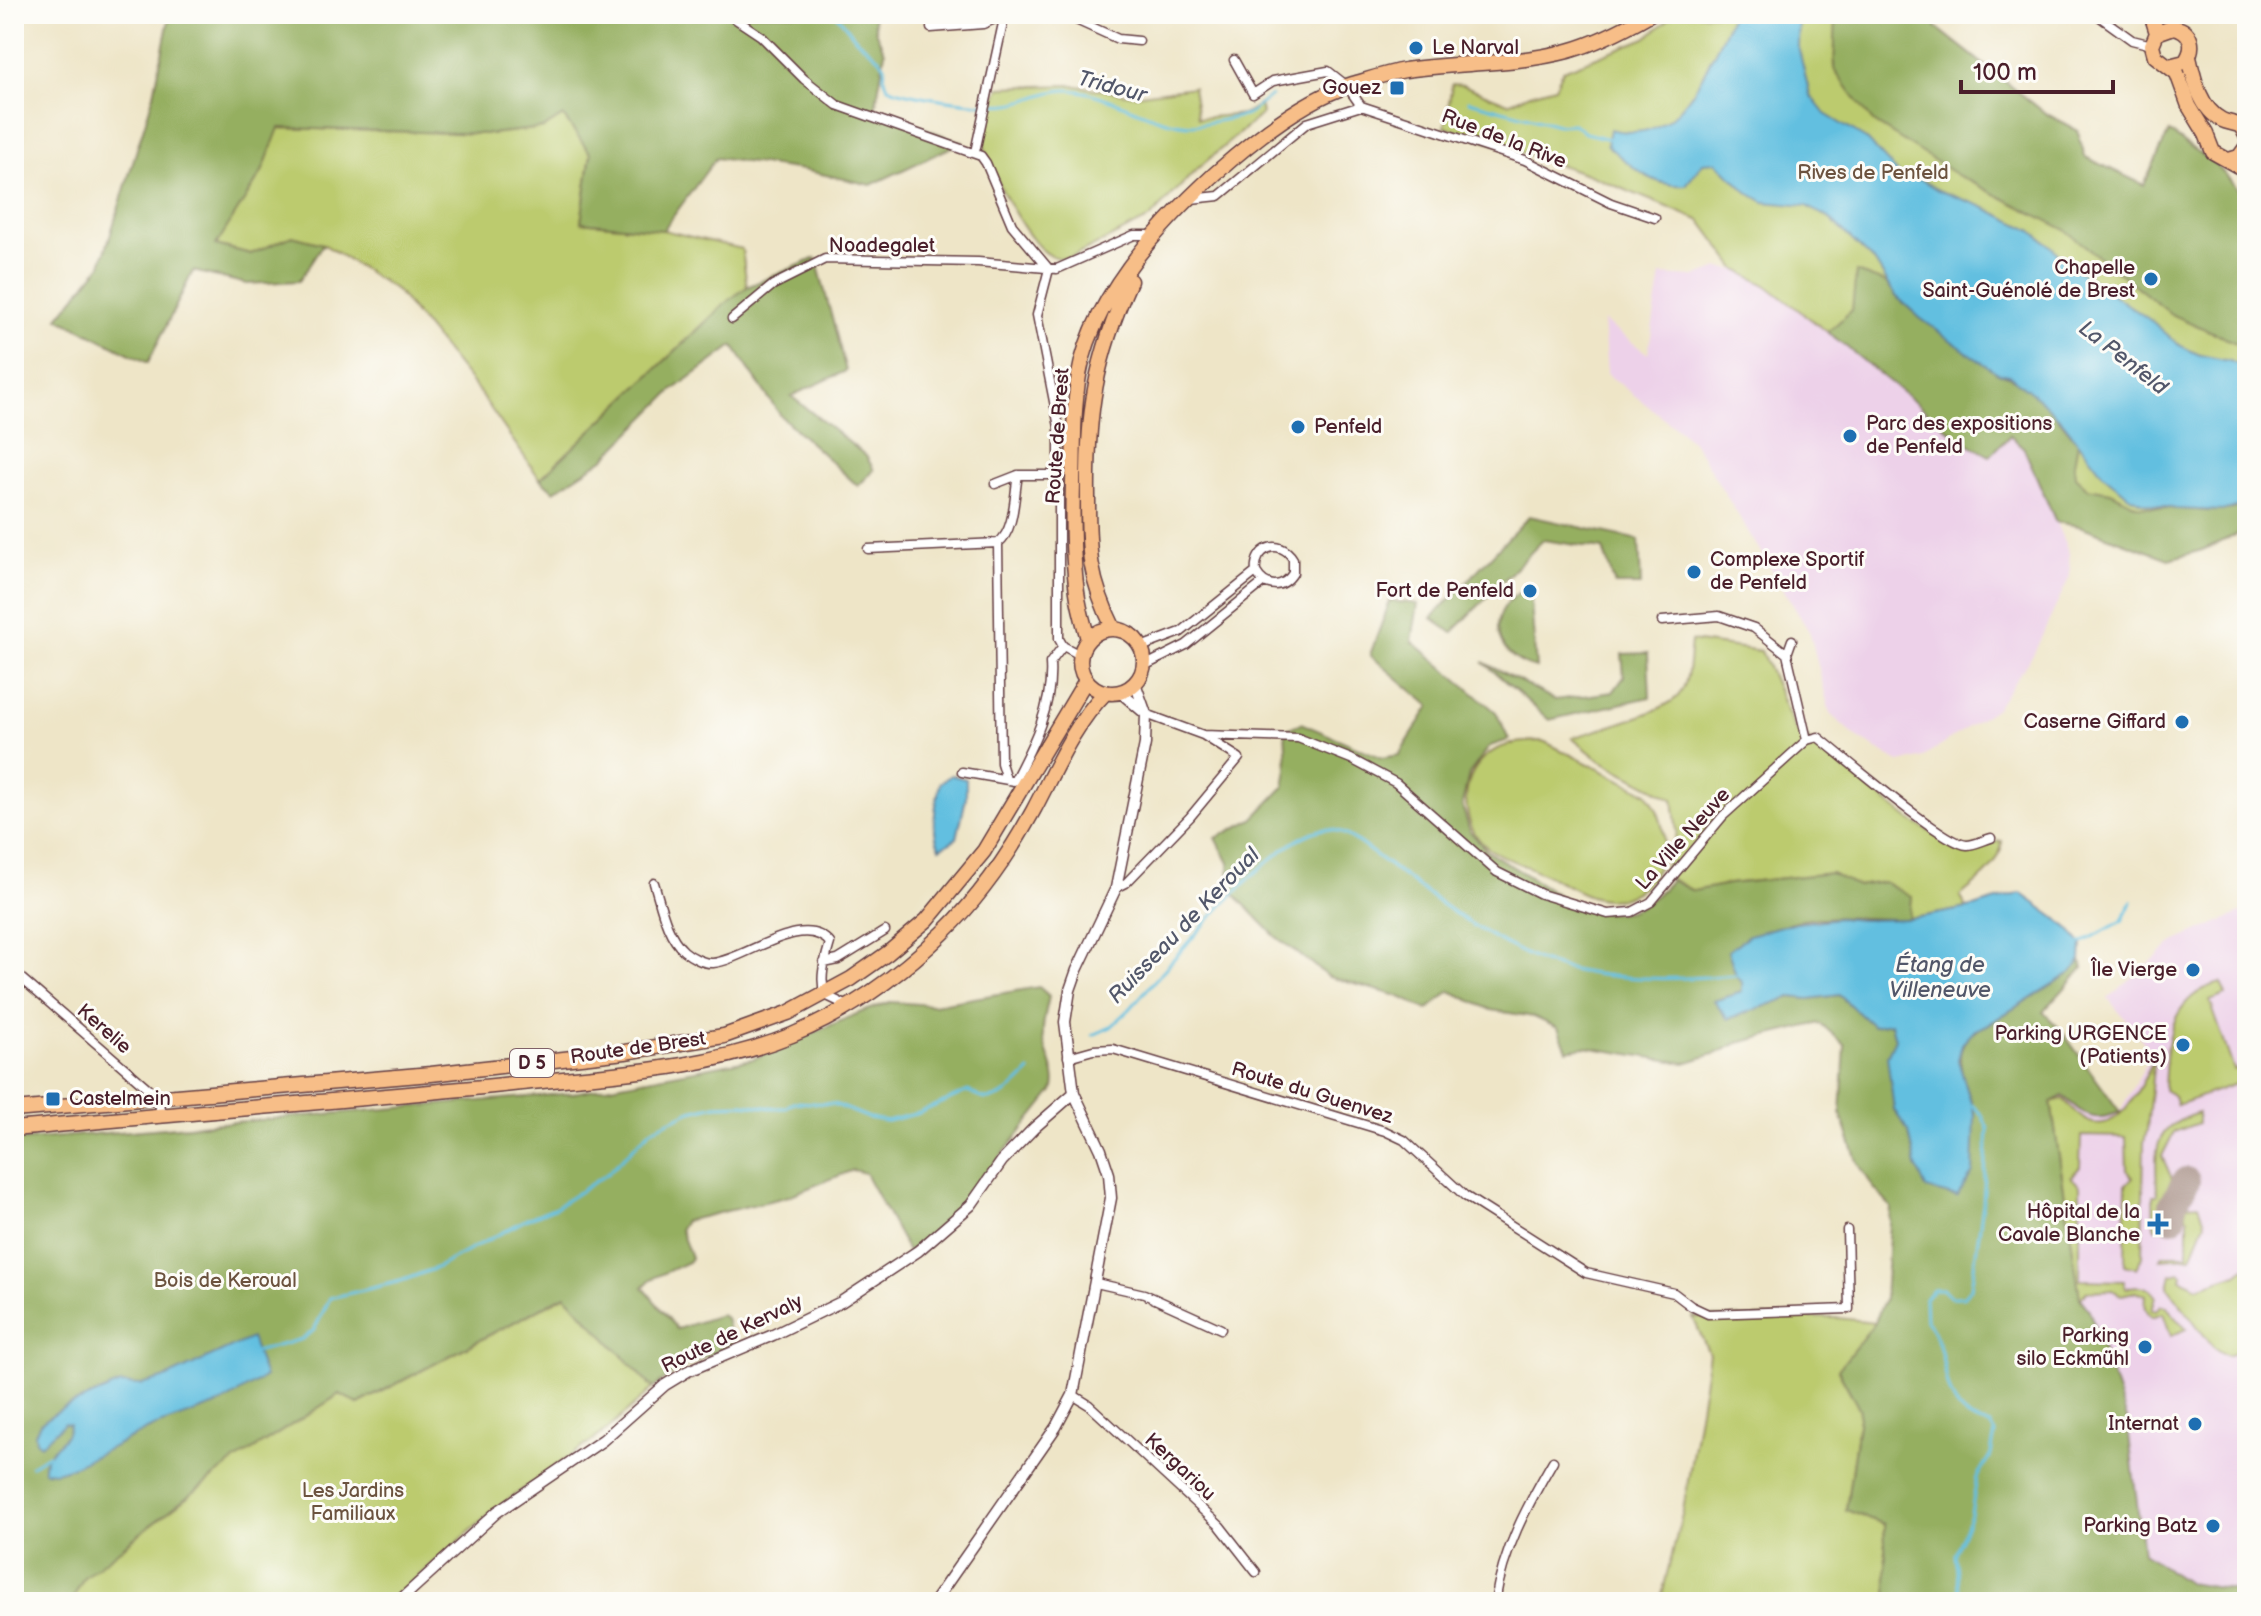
<svg xmlns="http://www.w3.org/2000/svg" width="2261" height="1616" font-family="'Balsamiq Sans',sans-serif">
  <style>
    .built { fill: #edd1e9 }
    .green { fill: #bccb6e; stroke: #83754c; stroke-width: 2 }
    .forest { fill: #95af61; stroke: #706746; stroke-width: 2 }
    .water { fill: #62bfe0; stroke: #566f86; stroke-width: 2 }
    .lines { fill: none; stroke-linecap: round; stroke-linejoin: round }
    .stream { stroke: #62bfe0; stroke-width: 3 }
    .taxiway { stroke: #9c8279; stroke-width: 28 }
    .minor-casing { stroke: #633d42; stroke-width: 11 }
    .tertiary-casing { stroke: #633d42; stroke-width: 13 }
    .primary-casing { stroke: #633d42; stroke-width: 17 }
    .minor { stroke: #fff; stroke-width: 8 }
    .tertiary { stroke: #fff; stroke-width: 10 }
    .primary { stroke: #f7be88; stroke-width: 14 }
    .poi-dot { fill: #1f6fb2; stroke: #fdfcf7; stroke-width: 3 }
    .labels { text-anchor: middle; dominant-baseline: central; stroke-width: 6; stroke-linejoin: round; paint-order: stroke }
    .shield { fill: #fdfcf7; stroke: #806168; stroke-width: 2 }
    .shield-label { font-size: 18px; font-weight: bold; fill: #4a1f2b }
    .poi-label { font-size: 20px; fill: #4a1f2b; stroke: #fdfcf7; text-anchor: end }
    .street-label { font-size: 20px; fill: #4a1f2b; stroke: #fdfcf7 }
    .park-label { font-size: 20px; fill: #6c533f; stroke: #fdfcf7 }
    .water-label { font-size: 22px; font-style: italic; fill: #52576a; stroke: #fdfcf7 }
  </style>
  <rect width="100%" height="100%" fill="#fdfcf7"/>
  <filter id="ink" filterUnits="userSpaceOnUse"><feTurbulence type="fractalNoise" baseFrequency=".0125" numOctaves="2"/><feDisplacementMap in="SourceGraphic" scale="16" xChannelSelector="R" yChannelSelector="G"/><feConvolveMatrix kernelMatrix="1 2 1 2 8 2 1 2 1" color-interpolation-filters="sRGB"/></filter>
  <filter id="wash" filterUnits="userSpaceOnUse"><feTurbulence type="fractalNoise" baseFrequency=".006" numOctaves="4" result="noise"/><feDisplacementMap in="SourceGraphic" scale="32" xChannelSelector="R" yChannelSelector="G"/><feGaussianBlur stdDeviation="1.8" result="paint"/><feColorMatrix in="noise" values="0 0 0 0 0 0 0 0 0 0 0 0 0 0 0 0 0 1.4 0 .05"/><feComposite in="paint" operator="in"/></filter>
  <g filter="url(#wash)">
    <rect width="100%" height="100%" fill="#eee5c7"/>
    <!-- built -->
    <path class="built" d="M1719,268L1737,270L1766,285L1890,380L1960,439L1990,456L2010,434L2024,448L2069,553L2070,576L2034,653L1996,708L1924,757L1900,763L1855,736L1830,714L1810,633L1693,441L1607,374L1603,321L1648,354L1661,275L1695,277Z
      M2247,910V1592L2187,1583L2143,1553L2127,1419L2089,1310L2080,1299L2051,1102L2063,1096L2086,1116L2108,1117L2120,1111L2150,1057V1050L2108,998L2174,942Z"/>
    <!-- green -->
    <path class="green" d="M1675,14H1937L1936,27L2045,113L2078,131L2085,157L2144,185L2169,132L2217,166L2247,199V530L2202,550L2169,559L2080,526L2056,522L2024,448L2010,435L1990,456L1960,439L1890,380L1766,285L1737,270L1701,221L1587,174L1445,127L1452,84L1463,85L1508,103L1530,94L1555,87L1563,70L1646,38Z
      M1071,85L1133,95L1193,87L1198,118L1245,114L1260,104L1262,114L1196,170L1150,218L1072,257C1063,259 1056,259 1048,254C1026,242 982,160 983,134C983,120 995,101 1000,87Z
      M563,116L591,154L581,222L663,230L742,249L747,287L728,301L540,479L477,389L396,290L323,244L292,236L251,254L215,245L262,172L278,128L490,134L544,128Z
      M1691,641L1761,651L1795,729L1910,820L1956,847L1967,848L2002,841C2001,866 1977,882 1960,896L1967,908L1909,919L1910,897L1884,882L1857,886L1831,873L1729,884L1693,891L1662,874L1677,833L1673,799L1601,761L1572,738C1595,730 1663,713 1678,696C1690,682 1689,658 1691,641Z
      M1543,741L1647,793C1668,823 1672,859 1644,886C1633,895 1619,901 1605,899C1586,898 1566,884 1549,876C1529,867 1506,860 1488,848C1467,833 1461,799 1471,776C1485,746 1514,741 1543,741Z
      M2221,983L2226,995L2210,1001L2234,1070L2247,1067V1080L2177,1105L2174,1096L2164,1090C2166,1045 2168,995 2221,983Z
      M2154,1057L2147,1130L2144,1143L2142,1257L2136,1268L2125,1265L2126,1184L2133,1178L2127,1171L2126,1137L2081,1136L2080,1167L2071,1177L2080,1186V1280L2124,1281L2126,1288C2138,1285 2148,1284 2156,1296L2152,1310L2158,1309L2161,1305L2166,1306L2186,1329L2171,1336L2163,1313L2152,1317C2144,1311 2145,1303 2146,1295L2135,1292L2121,1295L2112,1290L2087,1291L2080,1299L2051,1102L2063,1099C2071,1107 2082,1121 2093,1123C2124,1129 2144,1080 2154,1057Z
      M2198,1113V1123L2174,1132L2162,1156L2173,1181L2161,1206L2160,1228H2156L2154,1225L2153,1195H2157C2156,1151 2149,1129 2198,1113Z
      M2199,1204L2205,1223L2191,1257L2161,1259L2163,1255H2188V1218L2186,1216V1205Z
      M2247,1266V1338L2242,1340L2245,1349L2227,1356L2213,1347L2168,1287L2171,1274L2180,1272L2182,1274L2181,1279L2198,1287L2237,1274Z
      M566,1295L653,1388L606,1431L499,1506L389,1602H295L282,1595L273,1602H71L83,1577L151,1525L232,1463L340,1394L358,1404Z
      M1693,1317L1838,1318L1875,1322L1838,1370L1860,1410L1846,1509L1884,1524L1888,1602H1660L1683,1511L1709,1354Z"/>
    <!-- forest -->
    <path class="forest" d="M170,14H873L876,33L885,52L875,110L962,142L871,185L803,170L716,158L663,230L581,222L591,154L563,116L544,128L490,134L279,128L262,172L216,245L251,254L292,236L323,244L299,281L247,284L193,271L148,363L58,318L101,265L154,94Z
      M1836,14H1937L1936,27L2045,113L2078,131L2085,157L2144,185L2169,132L2217,166L2247,199V348L2171,314L2064,229L1957,175L1872,121L1834,69Z
      M816,258L846,371L791,396L866,456L874,470L858,486L781,416L733,346L672,391L605,458L554,491L540,479L728,301L747,287Z
      M1856,272L1887,283L1896,296L1920,318L1998,373C2031,379 2057,418 2078,442L2074,464L2075,476L2088,488L2111,492L2138,506L2210,511L2232,509L2247,504V530L2202,550L2169,559L2080,526L2056,522L2024,448L2010,435L1990,456L1960,439L1828,332L1852,310Z
      M1529,516L1639,540L1641,585H1615L1603,549L1543,540L1452,633L1432,618Z
      M1530,587L1536,668C1489,657 1484,606 1530,587Z
      M1390,601L1418,604L1412,641L1496,712L1509,740L1490,746L1469,774L1462,805L1470,831L1486,850L1576,906C1620,920 1641,914 1671,880L1693,891L1729,884L1831,873L1857,886L1884,882L1911,897L1909,919C1877,920 1819,913 1790,923C1779,927 1746,965 1736,975L1742,982V992L1714,1001L1728,1019L1791,997L1809,999L1839,995L1873,1026L1891,1023L1895,1039L1894,1110L1909,1132L1916,1166L1975,1116C1967,1081 1940,1043 1987,1025L2072,972L2081,960L2083,968L2043,1012L2060,1029L2120,1112C2091,1124 2085,1115 2063,1096L2051,1102L2080,1298L2089,1310L2127,1419L2143,1553L2187,1583L2247,1592V1602H1888L1884,1524L1846,1510L1860,1410L1838,1370L1875,1322L1885,1298L1891,1207L1873,1187L1857,1161L1841,1114L1845,1045L1820,1023L1738,1043L1720,1052L1685,1063L1585,1047L1567,1050L1558,1028L1534,1017L1491,1010L1450,991L1428,1010L1398,996L1329,977L1275,936L1230,890L1229,863L1216,838L1253,819L1284,787L1287,769L1285,730L1301,723L1382,758L1399,755L1430,706L1370,655Z
      M1648,653L1650,697L1549,720L1483,662L1555,700L1613,692L1624,677L1622,654Z
      M1039,987L1049,996C1047,1008 1042,1022 1043,1035C1044,1053 1060,1075 1053,1091L956,1213L908,1252L865,1173L853,1170L786,1197L685,1221L680,1229L691,1258L688,1262L651,1279L643,1287L677,1329L720,1315L726,1318L732,1345L685,1366L653,1388L565,1295L358,1404L340,1394L232,1463L151,1525L84,1577L71,1602H14V1141L574,1093L753,1059L859,1013L890,1002L933,1005Z"/>
    <!-- water -->
    <path class="water" d="M1731,14H1799L1798,46L1810,95L1825,114L1866,139L1897,172L1905,177L1922,180L1938,190L1981,206L2031,230L2050,245L2066,262L2153,322L2179,345L2200,355L2230,361L2247,369V504L2222,511L2176,509L2144,503L2129,496L2103,474L2061,420L2038,398L2009,375L1998,373L1978,360L1920,318L1896,296L1875,262L1830,219L1807,206L1764,202L1747,192L1716,162L1703,163L1686,185C1654,188 1633,167 1611,149L1607,144L1610,129C1664,144 1691,102 1711,59C1718,44 1727,30 1731,14Z
      M951,775L966,779V798L957,838L940,848C930,829 936,803 940,783Z
      M2021,893L2068,927L2082,945L2081,960L2072,972L1987,1025L1975,1030L1962,1044L1958,1060L1975,1116L1973,1172L1957,1197L1926,1189L1916,1166L1909,1132L1894,1110L1887,1056L1895,1039L1891,1023L1873,1026L1839,995L1809,999L1791,997L1728,1019L1714,1001L1742,992V982L1736,975L1728,951L1749,935L1788,924L1839,918L1861,920L1909,919L1973,907Z
      M251,1338L265,1377L222,1403L151,1428L72,1467L56,1472L44,1471C41,1449 69,1444 69,1424L64,1423L41,1445L36,1441L35,1434L40,1423L63,1408L121,1384L141,1385L163,1379Z"/>
    <g class="lines">
      <!-- stream -->
      <path class="stream" d="M836,14L857,40L880,59L885,66L884,77L888,87C906,96 987,107 1009,104C1028,102 1049,89 1069,90C1110,92 1152,125 1193,125C1198,125 1244,116 1247,115C1255,110 1263,101 1271,96
        M1469,101L1558,125L1574,124L1585,133L1610,139
        M2080,944L2122,921L2132,901
        M1093,1035L1111,1027L1129,1010C1166,969 1276,831 1327,829C1337,829 1347,835 1355,840C1404,875 1449,914 1502,942C1517,950 1530,958 1546,963C1604,982 1676,980 1736,975
        M255,1352L302,1339L314,1330L330,1298L401,1281L436,1268L527,1219L556,1207L608,1173L652,1129L691,1111L716,1105L744,1104L772,1108H785L794,1102L834,1104L869,1118L887,1121L919,1113L968,1091C973,1093 980,1099 986,1099C1003,1100 1020,1082 1030,1071
        M31,1466L48,1455
        M1961,1602L1955,1555L1971,1514L1977,1477L1991,1454L1995,1433L1990,1425C1931,1414 1956,1354 1926,1321L1925,1298L1934,1289H1943L1951,1297H1963L1971,1288L1983,1204L1988,1129L1982,1115L1972,1105"/>
      <!-- taxiway -->
      <path class="taxiway" d="M2172,1218L2173,1204L2186,1181"/>
    </g>
  </g>
  <g filter="url(#ink)">
    <g class="lines">
      <defs>
        <path id="minor" d="M728,14L761,36L804,79L837,105L981,156L986,163L1012,225L1049,269
          M1063,14L1118,39L1139,41
          M2096,14L2132,40L2152,45
          M931,28L983,24L1007,14
          M1234,60L1253,94L1273,81L1328,71L1347,86L1361,106L1525,160L1611,203L1655,218
          M975,152L1005,14
          M1191,199L1219,196L1307,123L1361,106
          M1049,269L1037,315L1059,427V639L1063,646
          M732,319L773,285L825,259L978,262L1057,269L1134,235H1153
          M995,484L1018,475
          M868,549L998,543
          M1662,621L1719,616L1754,628L1787,654
          M1792,640L1787,654L1807,740
          M1063,646L1080,655
          M1141,647L1181,632L1256,572C1253,548 1280,537 1293,559V573C1283,589 1266,589 1256,572
          M1144,666L1186,645L1264,582
          M1203,735L1298,738L1351,759L1396,783L1497,872L1541,894L1608,914L1632,912L1651,902L1723,816L1807,740L1818,737C1842,756 1945,845 1967,845C1974,845 1984,840 1991,838
          M962,772L1014,781C1034,743 1053,706 1050,663L1063,646
          M1006,779L1001,763L998,543C1015,531 1014,495 1018,475H1060
          M654,883C661,905 666,935 684,951C691,957 704,964 713,963C745,960 803,911 830,943C825,960 819,978 825,995L848,1006
          M1116,888L1126,883L1190,817L1239,758L1203,735L1146,714
          M824,963L838,960L885,931
          M14,972L158,1097L161,1115
          M1068,1057L1093,1050L1113,1049L1385,1131L1404,1140L1465,1196L1586,1273L1674,1293L1691,1306L1708,1314L1849,1309L1847,1230
          M1096,1283L1144,1294L1221,1329
          M1073,1395L1089,1405L1220,1526L1256,1572
          M1495,1602C1503,1550 1527,1506 1553,1461"/>
        <path id="tertiary" d="M1120,692L1146,714
          M398,1602L497,1512L603,1440L665,1385L688,1371L773,1335L841,1302L918,1251L971,1205L1002,1161L1034,1128L1074,1093
          M934,1602L1056,1427L1073,1395L1111,1198L1109,1174L1101,1150L1074,1093L1065,1022L1070,990L1077,970L1116,888L1145,744L1146,714L1135,683"/>
        <path id="primary" d="M2151,14L2157,33
          M2189,57C2194,79 2200,109 2222,120C2228,123 2235,123 2241,126L2247,137
          M2169,66L2185,62C2196,47 2192,31 2174,27L2157,33L2152,45L2155,56L2177,73L2189,106L2206,134L2213,152L2247,171
          M2229,160L2239,157L2247,146
          M1080 661a32 32 0 1 1 64 0a32 32 0 1 1-64 0Z
          M1114,629C1089,579 1088,551 1088,497C1087,412 1095,359 1130,281
          M1088,639C1084,624 1079,608 1077,592C1072,557 1072,519 1073,483C1074,447 1073,410 1079,375C1092,298 1161,223 1216,173C1254,139 1304,99 1353,84C1370,79 1388,73 1405,70C1459,62 1515,65 1568,51C1597,43 1624,29 1650,14
          M14,1110L431,1074L625,1052L724,1036L788,1013L851,979L888,953L927,920L984,851L1086,680
          M14,1129C180,1113 346,1101 512,1084C605,1074 704,1071 792,1035C848,1012 900,975 943,933C979,898 1009,855 1033,811C1055,770 1072,727 1105,693"/>
      </defs>
      <!-- minor casing -->
      <use href="#minor" class="minor-casing"/>
      <!-- tertiary casing -->
      <use href="#tertiary" class="tertiary-casing"/>
      <!-- primary casing -->
      <use href="#primary" class="primary-casing"/>
      <!-- minor -->
      <use href="#minor" class="minor"/>
      <!-- tertiary -->
      <use href="#tertiary" class="tertiary"/>
      <!-- primary -->
      <use href="#primary" class="primary"/>
    </g>
  </g>
  <!-- markers -->
  <g class="poi-dot">
    <circle cx="1416" cy="48" r="8"/>
    <rect x="1389" y="80" width="16" height="16" rx="4"/>
    <circle cx="2151" cy="279" r="8"/>
    <circle cx="1298" cy="427" r="8"/>
    <circle cx="1850" cy="436" r="8"/>
    <circle cx="1694" cy="572" r="8"/>
    <circle cx="1530" cy="591" r="8"/>
    <circle cx="2182" cy="722" r="8"/>
    <circle cx="2193" cy="970" r="8"/>
    <circle cx="2183" cy="1045" r="8"/>
    <rect x="45" y="1091" width="16" height="16" rx="4"/>
    <path d="M2154 1212h8v8h8v8h-8v8h-8v-8h-8v-8h8z"/>
    <circle cx="2145" cy="1347" r="8"/>
    <circle cx="2195" cy="1424" r="8"/>
    <circle cx="2213" cy="1526" r="8"/>
  </g>
  <g class="labels">
    <!-- shield labels -->
    <rect class="shield" x="510" y="1049" width="44" height="28" rx="6"/>
    <g class="shield-label">
      <text x="532" y="1063">D 5</text>
    </g>
    <!-- poi labels -->
    <g class="poi-label">
      <text x="1432" y="48" text-anchor="start">Le Narval</text>
      <text x="1381" y="88">Gouez</text>
      <text x="2135" y="268">Chapelle<tspan x="2135" dy="23">Saint-Guénolé de Brest</tspan></text>
      <text x="1866" y="424" text-anchor="start">Parc des expositions<tspan x="1866" dy="23">de Penfeld</tspan></text>
      <text x="1314" y="427" text-anchor="start">Penfeld</text>
      <text x="1710" y="560" text-anchor="start">Complexe Sportif<tspan x="1710" dy="23">de Penfeld</tspan></text>
      <text x="1514" y="591">Fort de Penfeld</text>
      <text x="2166" y="722">Caserne Giffard</text>
      <text x="2177" y="970">Île Vierge</text>
      <text x="2167" y="1034">Parking URGENCE<tspan x="2167" dy="23">(Patients)</tspan></text>
      <text x="69" y="1099" text-anchor="start">Castelmein</text>
      <text x="2140" y="1212">Hôpital de la<tspan x="2140" dy="23">Cavale Blanche</tspan></text>
      <text x="2129" y="1336">Parking<tspan x="2129" dy="23">silo Eckmühl</tspan></text>
      <text x="2179" y="1424">Internat</text>
      <text x="2197" y="1526">Parking Batz</text>
    </g>
    <!-- street labels -->
    <g class="street-label">
      <text transform="translate(1504 139) rotate(21)">Rue de la Rive</text>
      <text x="882" y="246">Noadegalet</text>
      <text transform="translate(1058 436) rotate(-86)">Route de Brest</text>
      <text transform="translate(1683 839) rotate(-48)">La Ville Neuve</text>
      <text transform="translate(104 1029) rotate(41)">Kerelie</text>
      <text transform="translate(638 1048) rotate(-8)">Route de Brest</text>
      <text transform="translate(1312 1093) rotate(17)">Route du Guenvez</text>
      <text transform="translate(732 1334) rotate(-26)">Route de Kervaly</text>
      <text transform="translate(1180 1467) rotate(43)">Kergariou</text>
    </g>
    <!-- park labels -->
    <g class="park-label">
      <text x="1873" y="173">Rives de Penfeld</text>
      <text x="225" y="1281">Bois de Keroual</text>
      <text x="353" y="1491">Les Jardins<tspan x="353" dy="23">Familiaux</tspan></text>
    </g>
    <!-- water labels -->
    <g class="water-label">
      <text transform="translate(1112 87) rotate(15)">Tridour</text>
      <text transform="translate(2123 358) rotate(38)">La Penfeld</text>
      <text transform="translate(1184 926) rotate(-46)">Ruisseau de Keroual</text>
      <text x="1940" y="965">Étang de<tspan x="1940" dy="25">Villeneuve</tspan></text>
    </g>
  </g>
  <!-- margin -->
  <rect width="2261" height="1616" fill="none" stroke="#fdfcf7" stroke-width="48"/>
  <!-- scale -->
  <path d="M1961 80v12h152v-12" fill="none" stroke="#4a1f2b" stroke-width="4"/>
  <text x="1973" y="80" font-size="24" fill="#4a1f2b" stroke="#fdfcf7" stroke-width="6" paint-order="stroke">100 m</text>
</svg>
